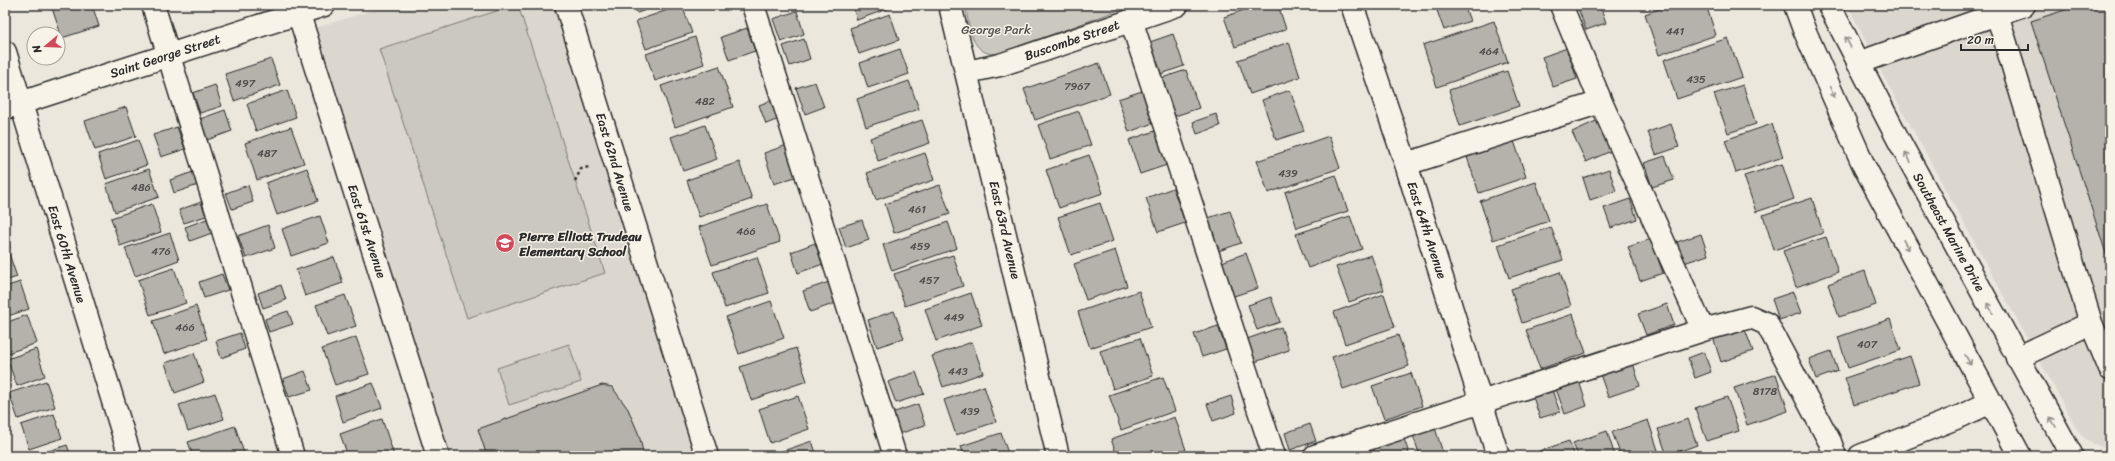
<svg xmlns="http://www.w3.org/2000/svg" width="2115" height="461" font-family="Sriracha,sans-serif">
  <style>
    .built { fill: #dbd7ce }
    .green { fill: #cbc8bf; stroke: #7b7a75 }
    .building { fill: #b5b2ab; stroke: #2b2b2b }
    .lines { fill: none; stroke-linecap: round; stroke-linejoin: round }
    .minor-casing { stroke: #2b2b2b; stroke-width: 25 }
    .major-casing { stroke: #2b2b2b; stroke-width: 25 }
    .path { stroke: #2b2b2b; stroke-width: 2.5; stroke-dasharray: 3 3; stroke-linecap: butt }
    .minor { stroke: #f7f3e8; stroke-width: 22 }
    .major { stroke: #f7f3e8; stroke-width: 22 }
    .oneway { stroke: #918f8a }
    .labels { text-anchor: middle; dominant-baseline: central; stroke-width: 3; stroke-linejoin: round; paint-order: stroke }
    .number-label { font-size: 11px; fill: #4e4d4b }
    .park-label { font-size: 13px; fill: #535250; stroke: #f7f3e8 }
    .street-label { font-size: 13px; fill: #2b2b2b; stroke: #f7f3e8 }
    .poi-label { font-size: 13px; font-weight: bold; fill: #2b2b2b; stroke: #f7f3e8; text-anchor: start }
  </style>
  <rect width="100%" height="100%" fill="#ebe7dd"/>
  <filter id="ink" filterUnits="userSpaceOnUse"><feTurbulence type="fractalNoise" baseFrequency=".025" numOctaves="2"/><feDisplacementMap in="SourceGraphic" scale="8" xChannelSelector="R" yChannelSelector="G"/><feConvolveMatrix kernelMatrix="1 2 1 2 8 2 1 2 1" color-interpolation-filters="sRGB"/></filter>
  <g filter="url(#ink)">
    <!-- built -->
    <path class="built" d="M388,5H554L697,456H450L312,29Z
      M1848,5H2110V447H2102L2087,441L2077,429L1874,59Z"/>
    <!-- green -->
    <path class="green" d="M515,5H518L605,273L467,318L379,49Z
      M965,5H1132L1000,54C970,57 970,27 965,5Z
      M569,344L581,382L509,405L497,368Z"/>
    <!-- building -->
    <path class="building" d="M51,5H92L99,26L62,38Z
      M634,5H661L637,13Z
      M682,5L692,33L646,49L636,21Z
      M852,5H895V6L857,20Z
      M1258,5H1278L1286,29L1235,47L1224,17Z
      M1435,5H1464L1470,21L1444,30Z
      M1577,5H1600L1606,23L1586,30Z
      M1670,5H1706L1716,35L1659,55L1645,14Z
      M2080,5H2110V266L2031,21Z
      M797,11L804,34L781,42L773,19Z
      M890,14L899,40L859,54L850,28Z
      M1494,21L1508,62L1437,87L1423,45Z
      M747,28L755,51L729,60L721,37Z
      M1173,34L1184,66L1158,75L1147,43Z
      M695,37L704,64L655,81L646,54Z
      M1728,38L1742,77L1677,99L1664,60Z
      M804,39L810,59L790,66L783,46Z
      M1289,42L1300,77L1250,94L1238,60Z
      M1567,48L1577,79L1553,87L1542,57Z
      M900,49L909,74L868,88L860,63Z
      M271,59L280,85L234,101L225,74Z
      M1099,63L1110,94L1035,120L1024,89Z
      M719,66L733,107L675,127L661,86Z
      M1186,70L1199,108L1172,117L1159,79Z
      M1507,71L1519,106L1460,126L1449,90Z
      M909,81L919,109L866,127L857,99Z
      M815,82L824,107L805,114L796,88Z
      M215,85L222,106L200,113L193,93Z
      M1743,85L1756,124L1728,133L1714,94Z
      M287,90L296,117L256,131L247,104Z
      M1290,90L1304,131L1276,140L1262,100Z
      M1142,91L1153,123L1129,132L1118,99Z
      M772,100L779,119L766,124L759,105Z
      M126,107L136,136L95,150L85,121Z
      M225,110L232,131L207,140L200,119Z
      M1079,111L1091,145L1050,159L1038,125Z
      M1216,114L1220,126L1197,134L1193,122Z
      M922,120L930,143L878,161L870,138Z
      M1598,120L1611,151L1586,162L1572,132Z
      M1671,124L1679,147L1656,155L1648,132Z
      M1772,124L1783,157L1736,173L1725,140Z
      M705,125L717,159L683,171L671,137Z
      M177,127L185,149L161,157L153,135Z
      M291,127L304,163L257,180L245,143Z
      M1155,131L1167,165L1140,174L1129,140Z
      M1329,136L1340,168L1268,193L1257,161Z
      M138,140L147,165L106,179L98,154Z
      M1514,141L1526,177L1479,193L1467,157Z
      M787,145L798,176L774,184L764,153Z
      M925,153L934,180L876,200L867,173Z
      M1089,155L1103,193L1059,208L1046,170Z
      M1665,156L1674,180L1652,187L1644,163Z
      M739,162L752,199L699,217L687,180Z
      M1782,164L1794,199L1756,212L1744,176Z
      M307,168L318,201L277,215L266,183Z
      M149,169L159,197L115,212L106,184Z
      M1609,169L1616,191L1590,200L1583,178Z
      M193,172L198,185L174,193L170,180Z
      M1336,175L1348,211L1297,228L1285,192Z
      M1536,182L1549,221L1493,240L1480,201Z
      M248,185L253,202L232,209L226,193Z
      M940,185L950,214L894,233L885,204Z
      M1173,188L1185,223L1158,232L1146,198Z
      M1812,198L1823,233L1774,250L1763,215Z
      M1630,199L1637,219L1611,228L1604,208Z
      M201,202L206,216L184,223L179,210Z
      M1100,203L1113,241L1071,255L1058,217Z
      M152,204L161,232L120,246L111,218Z
      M767,204L780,242L712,265L699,227Z
      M1230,211L1241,243L1216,252L1205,219Z
      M320,216L329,243L291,256L282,229Z
      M1350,216L1362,249L1308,268L1296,234Z
      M207,219L212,233L190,241L185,227Z
      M862,220L869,240L846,248L839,227Z
      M948,222L957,248L892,271L883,245Z
      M268,225L275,248L246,258L238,236Z
      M1551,227L1563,260L1509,278L1498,245Z
      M5,232L10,248L5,249Z
      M170,233L179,260L135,276L125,248Z
      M1701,234L1708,255L1684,263L1677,242Z
      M1826,237L1838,272L1796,287L1783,251Z
      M1651,239L1663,273L1640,281L1628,247Z
      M815,243L823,264L798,273L791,252Z
      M1115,250L1127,286L1086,300L1074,264Z
      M8,251L17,277L5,281V252Z
      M1246,253L1258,288L1231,297L1219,263Z
      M953,255L963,286L905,306L894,274Z
      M1371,255L1384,290L1349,302L1336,267Z
      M334,257L343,283L305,296L296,270Z
      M757,257L769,293L725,308L713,272Z
      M174,268L186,303L150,315L138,280Z
      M1865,271L1876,305L1839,317L1828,284Z
      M1560,272L1571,306L1522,323L1511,289Z
      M222,274L228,290L204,298L199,282Z
      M20,282L29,309L5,317V287Z
      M829,282L836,303L810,312L803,291Z
      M281,285L286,300L263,308L258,293Z
      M1139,291L1151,327L1090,348L1078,312Z
      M1793,292L1801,313L1779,320L1772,299Z
      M971,293L982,325L936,341L925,309Z
      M1384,294L1395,327L1345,344L1334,312Z
      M345,295L356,326L327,336L316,305Z
      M1271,297L1280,322L1257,330L1248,305Z
      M771,301L784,338L739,354L726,317Z
      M1667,304L1674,325L1646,335L1638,314Z
      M196,306L207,339L164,354L153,321Z
      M288,311L293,324L269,332L265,319Z
      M894,311L904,338L877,347L868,320Z
      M1573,314L1586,353L1540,369L1526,330Z
      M27,315L37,343L5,354V323Z
      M1890,319L1901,350L1848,368L1838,337Z
      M1218,326L1226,349L1202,357L1194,334Z
      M1281,327L1289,350L1255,362L1247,339Z
      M1744,327L1753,351L1721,362L1713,337Z
      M240,333L245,349L221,358L216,341Z
      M1398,335L1409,366L1343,389L1332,357Z
      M356,337L369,374L335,385L322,349Z
      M1140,338L1153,376L1113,389L1100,351Z
      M972,342L983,373L943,387L932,356Z
      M796,348L807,381L751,400L740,367Z
      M36,349L45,376L17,386L7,359Z
      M1831,351L1838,371L1816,379L1809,359Z
      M1704,352L1711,372L1695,378L1688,358Z
      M194,353L204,382L175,393L165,363Z
      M1910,356L1919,383L1854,405L1845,378Z
      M1633,363L1640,386L1608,397L1600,374Z
      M305,371L312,390L289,397L283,379Z
      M916,372L924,394L896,403L888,382Z
      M1411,373L1422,406L1384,419L1372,386Z
      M1776,374L1788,411L1747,425L1734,388Z
      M1163,377L1175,411L1121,430L1109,395Z
      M46,381L55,407L18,419L9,393Z
      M1579,381L1587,406L1565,414L1556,389Z
      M373,383L382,408L343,422L335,396Z
      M602,385L612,387L628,409L639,435L644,456H487L478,429Z
      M984,386L996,422L956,435L944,400Z
      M1552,390L1560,412L1540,418L1533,397Z
      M215,393L224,419L188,431L179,405Z
      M798,396L809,429L770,443L759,409Z
      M1231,396L1236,413L1213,421L1207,404Z
      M1727,397L1739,431L1707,441L1695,408Z
      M918,404L925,425L899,434L892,413Z
      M54,414L62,438L29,449L21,425Z
      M1175,417L1186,450L1169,456H1117L1111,439Z
      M382,419L394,455L348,456L340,434Z
      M1688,419L1697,445L1667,456L1658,429Z
      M1648,420L1660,456H1621L1612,432Z
      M1310,424L1316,441L1290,450L1285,433Z
      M235,426L245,456H193L188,442Z
      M1435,428L1443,453L1436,456H1420L1413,435Z
      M1607,431L1615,456H1578L1573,443Z
      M1001,433L1009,456H964L961,446Z
      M1403,436L1410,456H1376L1372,447Z
      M812,441L817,456H772L771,455Z
      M1569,441L1575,456H1541L1539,451Z
      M67,445L71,456H34Z
      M1369,448L1372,456H1347Z"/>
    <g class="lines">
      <defs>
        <path id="minor" d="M153,5L293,456
          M296,5L438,456
          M566,5L707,456
          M753,5L895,456
          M950,5L1058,456
          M1352,5L1406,164L1498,456
          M1561,5L1601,102L1703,330
          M1997,14L2024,5
          M1131,20L1274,456
          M5,52L130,456
          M1858,63L1997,14L2091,323L2017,358
          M967,72L1000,65L1177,5
          M5,108L324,5
          M1406,164L1601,102
          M2091,323L2110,369
          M1315,456L1703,330L1751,317L1767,324L1830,442L1835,456
          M1860,456L1961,416L1991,402"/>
        <path id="major" d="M1795,5L1803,27L1864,166L2020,456
          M1829,5L1898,139L2072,456"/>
      </defs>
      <!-- minor casing -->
      <use href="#minor" class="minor-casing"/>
      <!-- major casing -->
      <use href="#major" class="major-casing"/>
      <!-- path -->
      <path class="path" d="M575,181L581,169L589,167"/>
      <!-- minor -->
      <use href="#minor" class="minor"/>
      <!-- major -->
      <use href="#major" class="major"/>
    </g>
    <!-- one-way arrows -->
    <defs><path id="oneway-shaft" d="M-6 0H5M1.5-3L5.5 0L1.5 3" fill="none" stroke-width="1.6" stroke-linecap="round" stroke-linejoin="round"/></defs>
    <g class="oneway">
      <use href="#oneway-shaft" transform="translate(1848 42) rotate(-117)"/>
      <use href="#oneway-shaft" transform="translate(1832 92) rotate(66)"/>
      <use href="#oneway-shaft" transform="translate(1908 157) rotate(-119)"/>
      <use href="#oneway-shaft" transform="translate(1906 245) rotate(61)"/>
      <use href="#oneway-shaft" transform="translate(1990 308) rotate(-119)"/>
      <use href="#oneway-shaft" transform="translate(1968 360) rotate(61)"/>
      <use href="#oneway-shaft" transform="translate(2053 422) rotate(-120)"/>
    </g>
  </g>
  <!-- icons -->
  <defs>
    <symbol id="school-disc" viewBox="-11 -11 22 22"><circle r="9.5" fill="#d1495b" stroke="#f7f3e8"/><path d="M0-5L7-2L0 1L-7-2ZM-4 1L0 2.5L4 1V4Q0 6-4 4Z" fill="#fff"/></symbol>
  </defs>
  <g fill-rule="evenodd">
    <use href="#school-disc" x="494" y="232" width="22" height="22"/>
  </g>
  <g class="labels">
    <!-- number labels -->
    <g class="number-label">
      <text x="1675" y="31">441</text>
      <text x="1489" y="51">464</text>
      <text x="1696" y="79">435</text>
      <text x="245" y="83">497</text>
      <text x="1077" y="86">7967</text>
      <text x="705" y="101">482</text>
      <text x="267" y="153">487</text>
      <text x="1288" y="173">439</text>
      <text x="141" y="187">486</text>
      <text x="917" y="209">461</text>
      <text x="746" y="231">466</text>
      <text x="920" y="246">459</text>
      <text x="161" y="251">476</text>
      <text x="929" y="280">457</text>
      <text x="954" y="317">449</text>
      <text x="185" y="327">466</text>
      <text x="1867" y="344">407</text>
      <text x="958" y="371">443</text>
      <text x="1765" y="391">8178</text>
      <text x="970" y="411">439</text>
    </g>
    <!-- park labels -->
    <g class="park-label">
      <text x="996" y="29">George Park</text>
    </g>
    <!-- street labels -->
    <g class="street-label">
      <text transform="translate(1072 40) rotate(-19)">Buscombe Street</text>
      <text transform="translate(165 56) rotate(-18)">Saint George Street</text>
      <text transform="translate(615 162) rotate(73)">East 62nd Avenue</text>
      <text transform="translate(1005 230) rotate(77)">East 63rd Avenue</text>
      <text transform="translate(1427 230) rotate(72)">East 64th Avenue</text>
      <text transform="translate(367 231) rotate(72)">East 61st Avenue</text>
      <text transform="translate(1949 232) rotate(61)">Southeast Marine Drive</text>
      <text transform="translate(67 254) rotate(73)">East 60th Avenue</text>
    </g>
    <!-- poi labels -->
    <g class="poi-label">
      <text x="519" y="236">Pierre Elliott Trudeau<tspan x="519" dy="15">Elementary School</tspan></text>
    </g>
  </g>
  <!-- margin -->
  <rect width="2115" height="461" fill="none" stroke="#f7f3e8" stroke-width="20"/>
  <rect x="10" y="10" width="2095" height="441" fill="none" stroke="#2b2b2b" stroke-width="1.5" filter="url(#ink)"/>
  <!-- north arrow -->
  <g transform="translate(46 46) rotate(251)"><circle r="19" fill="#f7f3e8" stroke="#a5a39c"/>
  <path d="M0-3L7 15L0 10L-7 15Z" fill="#d1495b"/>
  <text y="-6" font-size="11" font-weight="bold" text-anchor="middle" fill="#2b2b2b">N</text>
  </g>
  <!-- scale -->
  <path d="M1961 44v6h67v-6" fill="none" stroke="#2b2b2b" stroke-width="2"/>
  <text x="1967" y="44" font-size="12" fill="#2b2b2b" stroke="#f7f3e8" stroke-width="3" paint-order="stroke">20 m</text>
</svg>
